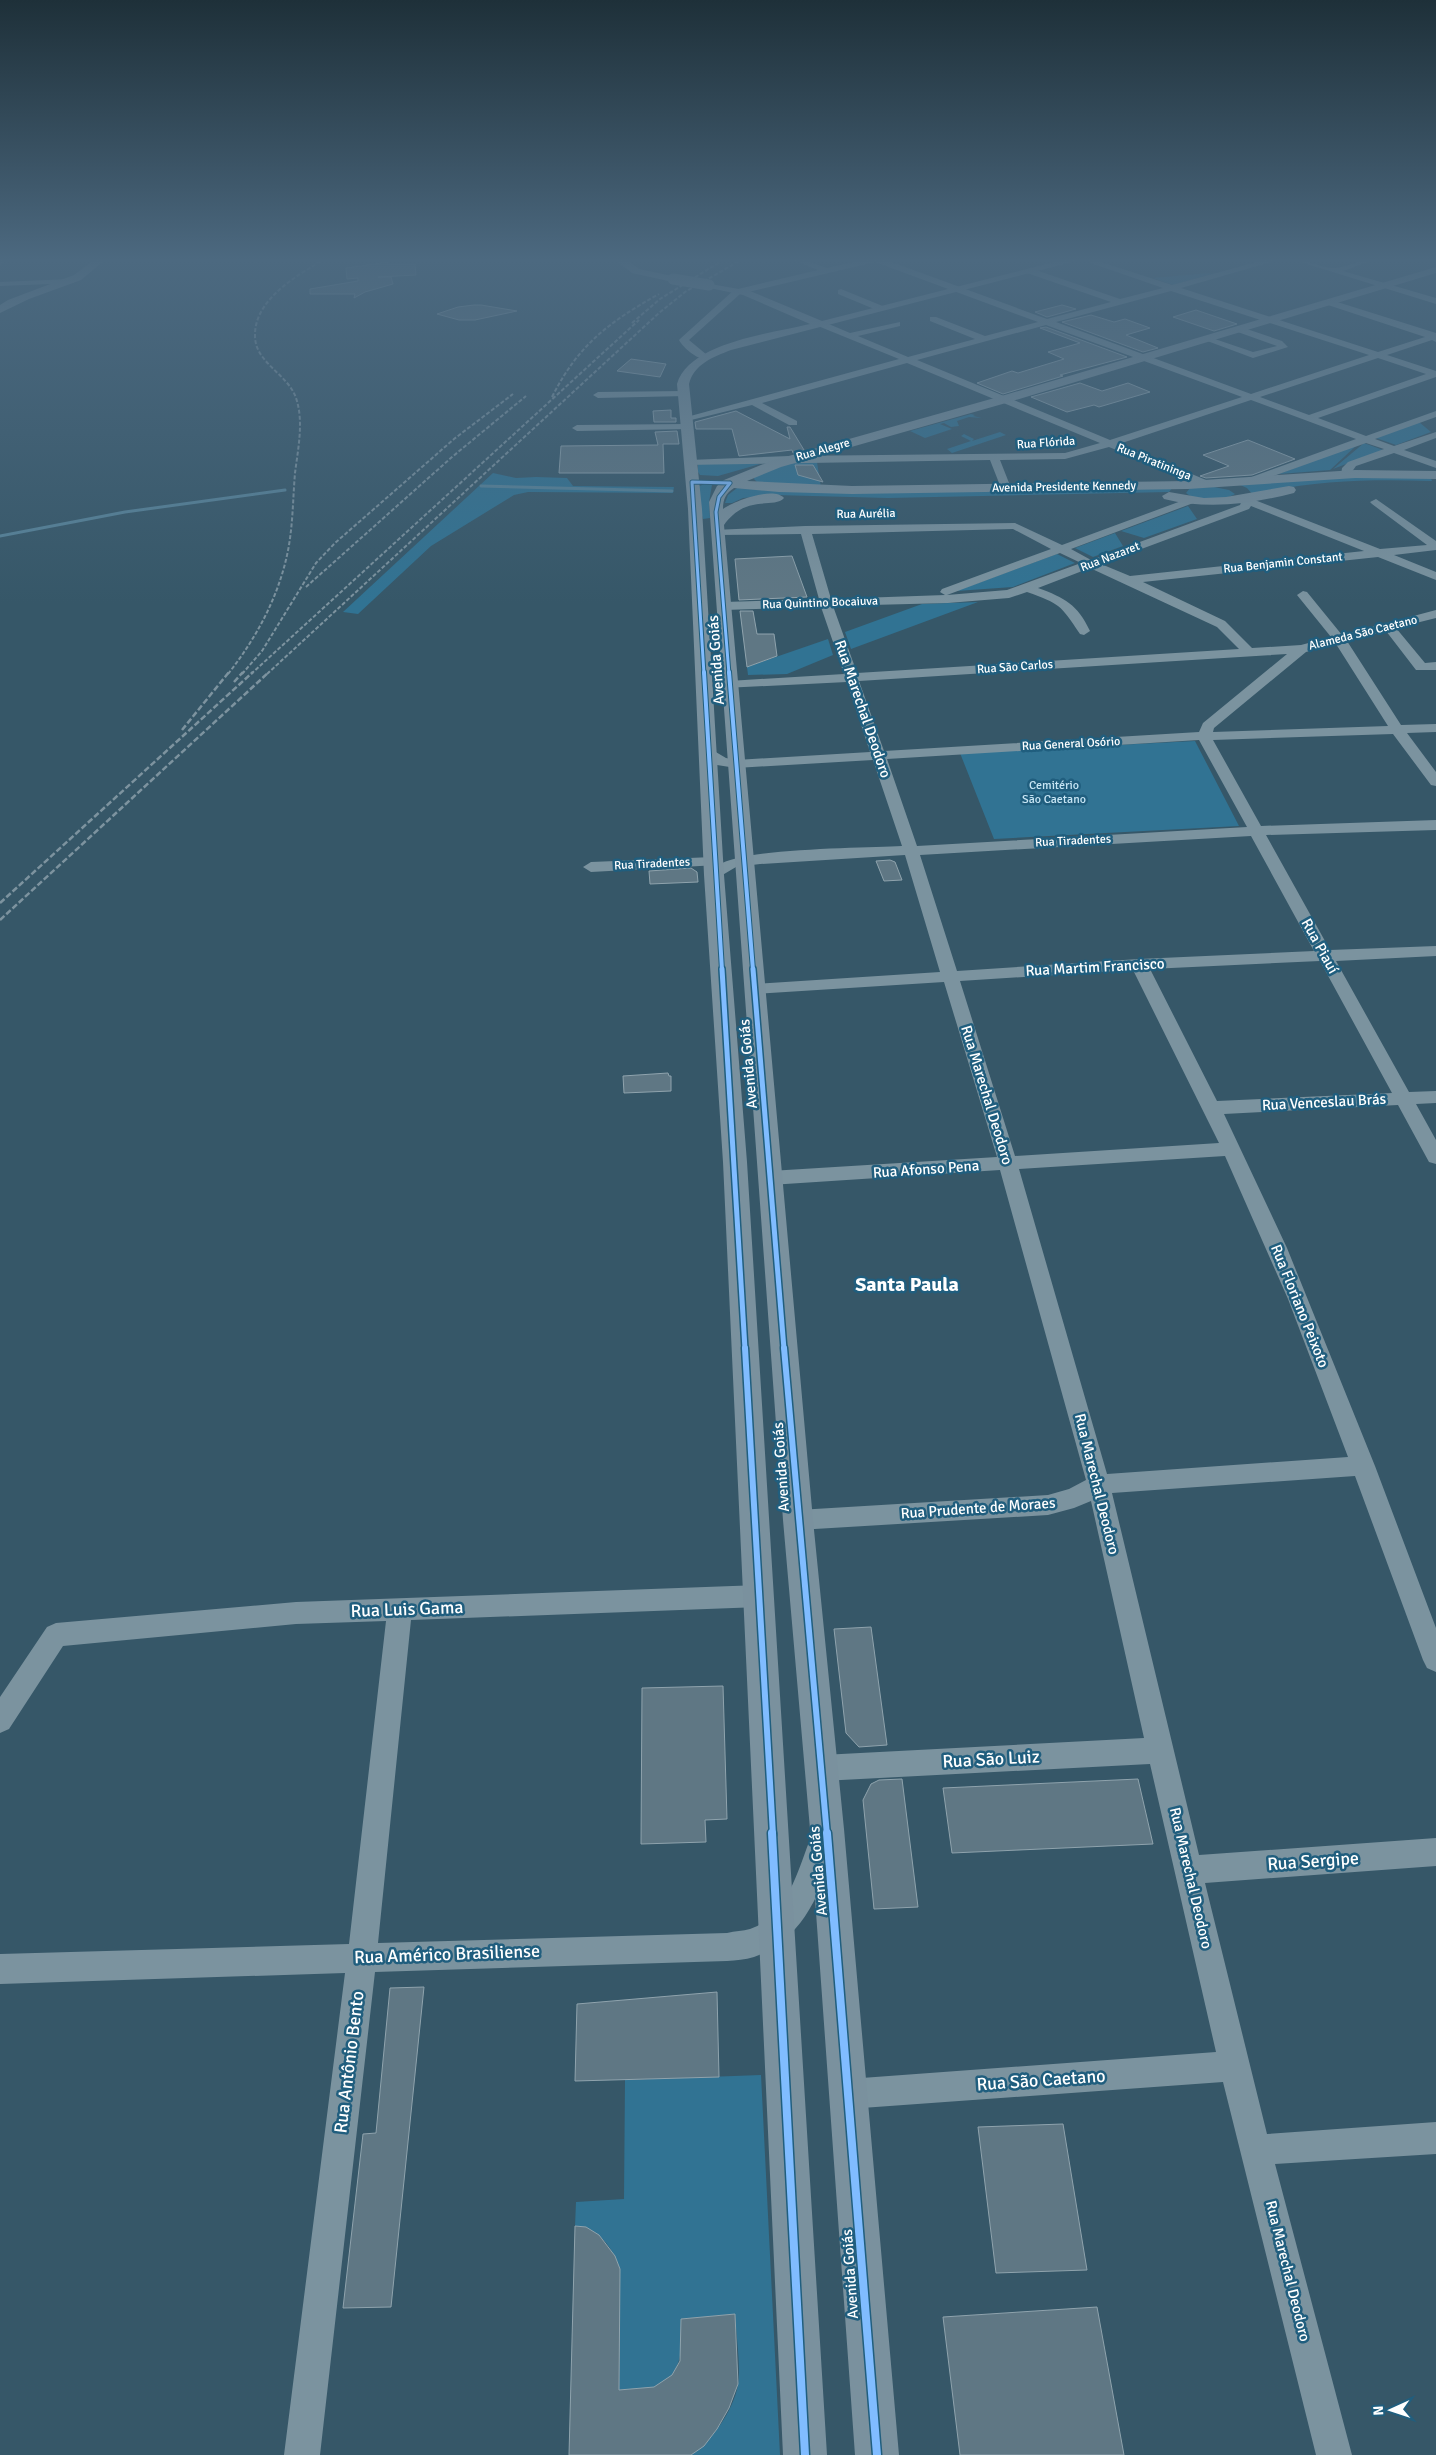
<svg xmlns="http://www.w3.org/2000/svg" width="1436" height="2455" font-family="Signika,sans-serif">
  <style>
    .green { fill: #317393 }
    .lines { fill: none; stroke-linecap: round; stroke-linejoin: round }
    .stream { stroke: #58849a; stroke-width: 3 }
    .building { fill: #5f7784; stroke: #8fa3ad }
    .minor { fill: #7b939f; fill-rule: evenodd }
    .major { fill: #7a919e; fill-rule: evenodd }
    .rail-far1 { stroke: #7d939f; stroke-width: 2; stroke-dasharray: 4 2; stroke-linecap: butt }
    .rail { stroke: #7d939f; stroke-width: 2.5; stroke-dasharray: 6 2.5; stroke-linecap: butt }
    .major-bridge { stroke: #7a919e; stroke-width: 11 }
    .cycleway-far4-casing { stroke: #205e7e; stroke-width: 5 }
    .cycleway-far3-casing { stroke: #205e7e; stroke-width: 6 }
    .cycleway-far2-casing { stroke: #205e7e; stroke-width: 8 }
    .cycleway-far1-casing { stroke: #205e7e; stroke-width: 9 }
    .cycleway-casing { stroke: #205e7e; stroke-width: 11 }
    .cycleway-far4 { stroke: #80bcff; stroke-width: 3 }
    .cycleway-far3 { stroke: #80bcff; stroke-width: 4 }
    .cycleway-far2 { stroke: #80bcff; stroke-width: 5 }
    .cycleway-far1 { stroke: #80bcff; stroke-width: 6 }
    .cycleway { stroke: #80bcff; stroke-width: 8 }
    .labels { text-anchor: middle; dominant-baseline: central; stroke-width: 5; stroke-linejoin: round; paint-order: stroke }
    .far-street-label { font-size: 12px; fill: #fff; stroke: #205e7e }
    .far-park-label { font-size: 12px; fill: #c8e6f5; stroke: #205e7e }
    .street-label { font-size: 15px; fill: #fff; stroke: #205e7e }
    .near-street-label { font-size: 18px; fill: #fff; stroke: #205e7e }
    .district-label { font-size: 20px; font-weight: bold; fill: #fff; stroke: #205e7e }
  </style>
  <rect width="100%" height="100%" fill="#365768"/>
  <!-- green -->
  <path class="green" d="M1209,273L1212,274L1173,285L1153,278Z
    M971,414L975,415L973,416L982,418L969,417L957,421L959,426L951,427L944,423L940,424L952,429L925,438L910,431Z
    M1419,422L1431,432L1396,445L1376,438Z
    M1000,432L1006,435L952,453L947,449L971,441L961,436L964,434L974,439L972,441Z
    M1364,443L1383,450L1333,469Z
    M1358,444L1330,470L1279,474Z
    M817,462L821,488L757,482L754,479L755,475L787,463Z
    M721,463L760,464L718,476L700,475L698,472V464Z
    M493,473L516,478L536,477L567,478L573,486L674,487L673,493L528,492L514,495L431,546L358,614L343,612Z
    M1430,476L1432,481C1371,479 1312,480 1253,495L1247,488L1238,484L1291,479Z
    M705,484L712,485L709,502L710,518L703,519L700,508L699,486Z
    M1173,487L1169,492L888,498L775,495L743,498L732,503H725L728,495L737,488Z
    M1214,487L1229,490L1235,494C1224,501 1196,502 1186,493L1190,488Z
    M1188,506L1197,519L1144,538L1121,531Z
    M1115,533L1123,546L1093,557L1075,548Z
    M1057,554L1075,563L1013,587L956,591Z
    M978,602L851,649L845,632L922,604Z
    M828,639L833,655L787,674L748,675L747,667Z
    M1195,741L1239,826L994,839L960,753Z
    M761,2075L780,2455H691C712,2441 733,2411 738,2385C741,2367 736,2334 735,2314L682,2319C681,2345 685,2376 655,2387C645,2391 630,2389 619,2390L620,2269C612,2247 600,2229 575,2226L576,2202L624,2199L625,2080Z"/>
  <g class="lines">
    <!-- stream -->
    <path class="stream" d="M481,486L672,491
      M0,536L125,512L285,490"/>
  </g>
  <!-- building -->
  <path class="building" d="M389,262L387,264H415L416,275L378,277H391L393,284L365,292L354,298L355,294H310V289L358,281V278L347,279L346,268Z
    M474,305H481L517,311L475,320H459L437,314L458,307Z
    M1062,305L1076,309L1047,317L1035,312Z
    M1196,310L1237,324L1214,331L1173,317Z
    M1091,315L1114,322L1125,319L1150,328L1126,335L1158,348L1143,352L1062,322Z
    M1046,327L1127,357L1060,375L1063,376L1003,394L977,383L1012,371L1018,373L1064,359L1048,352L1080,343L1040,328Z
    M631,359L666,364L660,377L617,371Z
    M1080,383L1102,391L1128,383L1150,392L1099,407L1094,405L1067,412L1031,397Z
    M671,410V418H676V422H654L653,411Z
    M736,411L790,439L787,427H790L804,450L793,453L792,450L739,456L732,429H696L695,422Z
    M677,431L679,444H663L664,473H559L561,446L658,445L655,432Z
    M1248,440L1295,459L1252,475L1206,478L1200,476L1229,466L1203,455Z
    M795,465H813L823,482L798,475Z
    M792,556L807,597L739,600L735,559Z
    M740,611H753L757,634H774L777,656L747,667Z
    M890,860L895,862L902,880L884,881L876,861Z
    M691,868L697,872L698,882L650,884L649,871Z
    M668,1073L669,1076H671V1091L624,1093L623,1076Z
    M871,1627L887,1745L859,1747L846,1733L834,1629Z
    M723,1686L727,1819L705,1820L706,1842L641,1844L642,1688Z
    M902,1779L918,1907L874,1909L863,1800L871,1784L879,1780Z
    M1138,1779L1153,1844L952,1853L943,1788Z
    M424,1987L391,2307L343,2308L363,2134L376,2133L390,1988Z
    M717,1992L719,2077L575,2081L577,2004Z
    M1063,2124L1087,2270L996,2273L978,2127Z
    M575,2226L586,2227L599,2235L615,2256L620,2269L619,2390L654,2387L672,2375L680,2361L681,2319L735,2314L738,2384L729,2408L717,2429L704,2446L691,2455H569Z
    M1097,2307L1124,2455H960L943,2317Z"/>
  <g class="lines">
    <!-- minor -->
    <path class="minor" d="M0,260H7L0,265Z
      M793,260H805L827,268L862,260H886L1047,319L1111,302L1027,273V269H1033L1120,299L1163,288L1082,260H1095L1172,285L1264,260H1278L1181,288L1378,352L1425,337L1325,304V300H1331L1436,333V342L1432,340L1387,355L1436,371V377L1318,418L1366,436L1436,411V417L1375,439L1394,446L1436,432V438L1404,450L1436,461V468L1394,453L1356,466L1349,476H1341L1342,468L1348,462L1384,449L1366,443L1254,483H1246V479L1356,439L1251,400L1119,444L1211,482L1212,484L1207,487L1109,447L1065,459L1000,460L1011,488L1006,491L1001,488L990,460L685,465V461L689,460L790,456L1065,453L1100,443L907,363L762,403L797,421V425H789L752,405L683,422V418L899,359L818,326V322H824L850,333L900,322V326L858,336L908,357L975,339L930,321V317H936L985,336L1038,322L875,262L740,294L689,340L707,355V359C698,360 684,349 679,340L681,338L734,290L818,270ZM1171,291L1369,355L1251,394L1056,322ZM1046,325L1242,397L1110,440L917,360ZM1378,358L1426,374L1309,415L1260,397Z
      M1294,260C1309,260 1321,268 1334,268C1344,268 1359,260 1373,260L1343,271L1436,298V304Z
      M71,279H74V283L0,286V282Z
      M841,289L885,307L886,309L879,311L838,294V290Z
      M1238,326L1282,341L1288,347L1253,358L1202,339L1209,337L1253,352L1277,346L1235,331L1234,329Z
      M683,391L686,392V396L598,398L593,395L598,392Z
      M687,424L692,427L691,429L577,431L572,428L577,425Z
      M1192,497L1197,500L1196,502L1071,549L1091,560L1240,505L1243,498L1247,497L1380,549L1427,545L1372,504L1370,502L1376,499L1436,541V550L1394,555L1436,572V580L1378,557L1143,582L1225,621L1252,648L1301,645L1331,637L1297,595L1303,591L1307,592L1342,635L1436,610V618L1396,628L1425,663L1436,662V670H1416L1386,631L1347,641L1401,725L1436,724V732L1407,733L1436,772V786L1431,785L1393,734L1213,740L1261,826L1436,820V830L1266,835L1330,950L1436,946V956L1336,961L1409,1092L1436,1091V1103L1416,1104L1436,1140V1164L1429,1162L1398,1105L1224,1114L1287,1248L1375,1466L1436,1628V1672L1427,1668L1423,1660L1355,1476L1112,1493L1199,1855L1436,1838V1866L1205,1883L1267,2134L1436,2122V2154L1275,2164L1352,2455H1316L1223,2082L848,2109L837,2105L833,2094L837,2083L848,2079L1216,2052L1150,1764L822,1781L813,1777L809,1768L813,1759L822,1755L1144,1738L1091,1501L1074,1508L1048,1515L798,1530L790,1527L786,1520L790,1513L798,1510L1048,1495L1069,1489L1086,1480L1000,1170L770,1185L763,1183L760,1178L763,1173L770,1171L997,1157L944,982L755,994L749,993L746,989L749,985L755,984L940,972L905,855L760,864L736,867L714,880L706,875L718,865L591,872L583,867L591,862L713,857L718,859L721,862L719,865C744,848 866,848 902,846L873,760L736,768L717,765L702,752L709,748L726,758L736,760L870,752L847,682L724,688L722,685L729,681L844,674L821,607L724,610L718,606L724,602L819,599L801,534L718,535L714,534V530L805,526L1015,523L1062,545ZM1251,506L1364,551L1130,576L1101,564L1249,509ZM1013,529L1051,549L942,589L940,592L945,595L831,599L812,534ZM1060,553L1081,563L1007,590L947,595ZM1090,568L1217,627L1239,649L857,673L833,606L948,603L1009,598L1027,592C1060,604 1060,604 1080,634L1084,635L1090,631C1077,604 1065,598 1038,588ZM1336,644L1388,726L1213,732L1214,728L1306,652ZM1287,654L1203,723L1199,732L884,751L859,681ZM1199,740L1247,827L917,846L887,759ZM1251,836L1314,951L1139,959L957,971L920,855ZM1320,961L1392,1093L1217,1101L1150,969ZM1133,970L1219,1143L1015,1156L960,981ZM1225,1156L1288,1299L1348,1457L1107,1474L1019,1169Z
      M760,1585L769,1588L772,1596L769,1604L760,1607L411,1620L378,1943L727,1933C735,1931 743,1931 750,1929C788,1916 798,1869 811,1837L821,1833L831,1837L835,1847C820,1894 803,1939 754,1957C745,1960 736,1960 727,1961L375,1972L320,2455H284L345,1973L0,1984V1954L349,1944L386,1621L296,1624L63,1646L9,1729L0,1733V1697L47,1627L56,1623L296,1602Z"/>
    <!-- major -->
    <path class="major" d="M94,260H105L81,280L29,299L0,313V305L8,300L74,275Z
      M615,260H627L639,269L677,277L678,279L673,282L632,273Z
      M1062,260H1080L731,350C713,357 694,364 689,384L702,509L724,875L747,1162L827,2455H783L723,1162L704,875L688,509L677,384C689,342 773,333 810,324L743,295L705,287V283L750,291L822,321Z
      M1436,267V273L1006,403L781,467L747,481L852,486L1188,481L1355,470L1436,471V479L1355,478L1188,489L852,494L779,492L734,488C726,493 723,499 723,509C734,501 774,486 784,498C778,505 762,502 753,505C741,507 731,515 724,525L813,1520L844,1829L899,2455H855L810,1829L783,1520L709,502L717,486L724,480L771,461L998,397Z
      M1289,486L1294,487L1296,490L1294,493C1250,504 1209,510 1164,499L1162,496L1169,492L1204,498L1226,497Z"/>
    <!-- rail-far1 -->
    <path class="rail-far1" d="M632,323L660,299L723,260
      M552,397C578,345 609,322 659,294
      M306,587L452,457L526,396
      M228,674C258,636 281,592 289,545C293,521 293,497 295,473C298,449 304,421 296,398C288,374 255,363 255,336C254,300 296,276 323,260
      M242,674L262,651L316,563L335,543L454,439L513,394
      M251,674L639,320
      M267,674L659,313L685,292L741,260"/>
    <!-- rail -->
    <path class="rail" d="M234,682L243,672
      M182,730L229,672
      M0,903L253,672
      M0,920L269,672"/>
    <!-- major-bridge -->
    <path class="major-bridge" d="M673,279L709,285"/>
    <defs>
      <path id="cycleway-far4" d="M704,674L692,482L730,483
        M729,674L716,512L719,497L730,483"/>
      <path id="cycleway-far3" d="M704,672L722,970
        M729,672L753,970"/>
      <path id="cycleway-far2" d="M722,969L745,1349
        M753,969L784,1349"/>
      <path id="cycleway-far1" d="M745,1348L773,1835
        M784,1348L827,1835"/>
      <path id="cycleway" d="M772,1833L805,2455
        M827,1833L877,2455"/>
    </defs>
    <!-- cycleway-far4 casing -->
    <use href="#cycleway-far4" class="cycleway-far4-casing"/>
    <!-- cycleway-far3 casing -->
    <use href="#cycleway-far3" class="cycleway-far3-casing"/>
    <!-- cycleway-far2 casing -->
    <use href="#cycleway-far2" class="cycleway-far2-casing"/>
    <!-- cycleway-far1 casing -->
    <use href="#cycleway-far1" class="cycleway-far1-casing"/>
    <!-- cycleway casing -->
    <use href="#cycleway" class="cycleway-casing"/>
    <!-- cycleway-far4 -->
    <use href="#cycleway-far4" class="cycleway-far4"/>
    <!-- cycleway-far3 -->
    <use href="#cycleway-far3" class="cycleway-far3"/>
    <!-- cycleway-far2 -->
    <use href="#cycleway-far2" class="cycleway-far2"/>
    <!-- cycleway-far1 -->
    <use href="#cycleway-far1" class="cycleway-far1"/>
    <!-- cycleway -->
    <use href="#cycleway" class="cycleway"/>
  </g>
  <!-- sky -->
  <linearGradient id="sky" x2="0" y2="1"><stop stop-color="#1e3039"/><stop offset="0.43" stop-color="#4c6980"/><stop offset="1" stop-color="#4c6980" stop-opacity="0"/></linearGradient>
  <rect width="1436" height="604" fill="url(#sky)"/>
  <g class="labels">
    <!-- far-street labels -->
    <g class="far-street-label">
      <text transform="translate(1046 443) rotate(-4)">Rua Flórida</text>
      <text transform="translate(823 450) rotate(-16)">Rua Alegre</text>
      <text transform="translate(1154 462) rotate(22)">Rua Piratininga</text>
      <text transform="translate(1064 487) rotate(-1)">Avenida Presidente Kennedy</text>
      <text transform="translate(866 514) rotate(-1)">Rua Aurélia</text>
      <text transform="translate(1110 557) rotate(-21)">Rua Nazaret</text>
      <text transform="translate(1283 563) rotate(-6)">Rua Benjamin Constant</text>
      <text transform="translate(820 603) rotate(-2)">Rua Quintino Bocaiuva</text>
      <text transform="translate(1363 633) rotate(-14)">Alameda São Caetano</text>
      <text transform="translate(1015 667) rotate(-4)">Rua São Carlos</text>
      <text transform="translate(1071 744) rotate(-3)">Rua General Osório</text>
      <text transform="translate(1073 841) rotate(-3)">Rua Tiradentes</text>
      <text transform="translate(652 864) rotate(-3)">Rua Tiradentes</text>
    </g>
    <!-- far-park labels -->
    <g class="far-park-label">
      <text x="1054" y="785">Cemitério<tspan x="1054" dy="14">São Caetano</tspan></text>
    </g>
    <!-- street labels -->
    <g class="street-label">
      <text transform="translate(716 660) rotate(-94)">Avenida Goiás</text>
      <text transform="translate(863 709) rotate(71)">Rua Marechal Deodoro</text>
      <text transform="translate(1320 946) rotate(61)">Rua Piauí</text>
      <text transform="translate(1095 967) rotate(-3)">Rua Martim Francisco</text>
      <text transform="translate(748 1064) rotate(-95)">Avenida Goiás</text>
      <text transform="translate(987 1095) rotate(73)">Rua Marechal Deodoro</text>
      <text transform="translate(1324 1102) rotate(-3)">Rua Venceslau Brás</text>
      <text transform="translate(926 1169) rotate(-4)">Rua Afonso Pena</text>
      <text transform="translate(1300 1306) rotate(68)">Rua Floriano Peixoto</text>
      <text transform="translate(781 1467) rotate(-94)">Avenida Goiás</text>
      <text transform="translate(1097 1484) rotate(76)">Rua Marechal Deodoro</text>
      <text transform="translate(978 1508) rotate(-4)">Rua Prudente de Moraes</text>
      <text transform="translate(818 1871) rotate(-95)">Avenida Goiás</text>
      <text transform="translate(1191 1878) rotate(77)">Rua Marechal Deodoro</text>
      <text transform="translate(1288 2271) rotate(76)">Rua Marechal Deodoro</text>
      <text transform="translate(850 2274) rotate(-94)">Avenida Goiás</text>
    </g>
    <!-- near-street labels -->
    <g class="near-street-label">
      <text transform="translate(407 1609) rotate(-2)">Rua Luis Gama</text>
      <text transform="translate(991 1759) rotate(-3)">Rua São Luiz</text>
      <text transform="translate(1313 1861) rotate(-4)">Rua Sergipe</text>
      <text transform="translate(447 1954) rotate(-2)">Rua Américo Brasiliense</text>
      <text transform="translate(349 2062) rotate(-83)">Rua Antônio Bento</text>
      <text transform="translate(1041 2080) rotate(-4)">Rua São Caetano</text>
    </g>
    <!-- district labels -->
    <g class="district-label">
      <text x="907" y="1284">Santa Paula</text>
    </g>
  </g>
  <!-- north arrow -->
  <g transform="translate(1391 2410) rotate(267)" stroke="#205e7e" stroke-width="4" paint-order="stroke">
  <path d="M0-4L9 19L0 12L-9 19Z" fill="#ffffff"/>
  <text y="-8" font-size="14" font-weight="bold" text-anchor="middle" fill="#ffffff">N</text>
  </g>
</svg>
